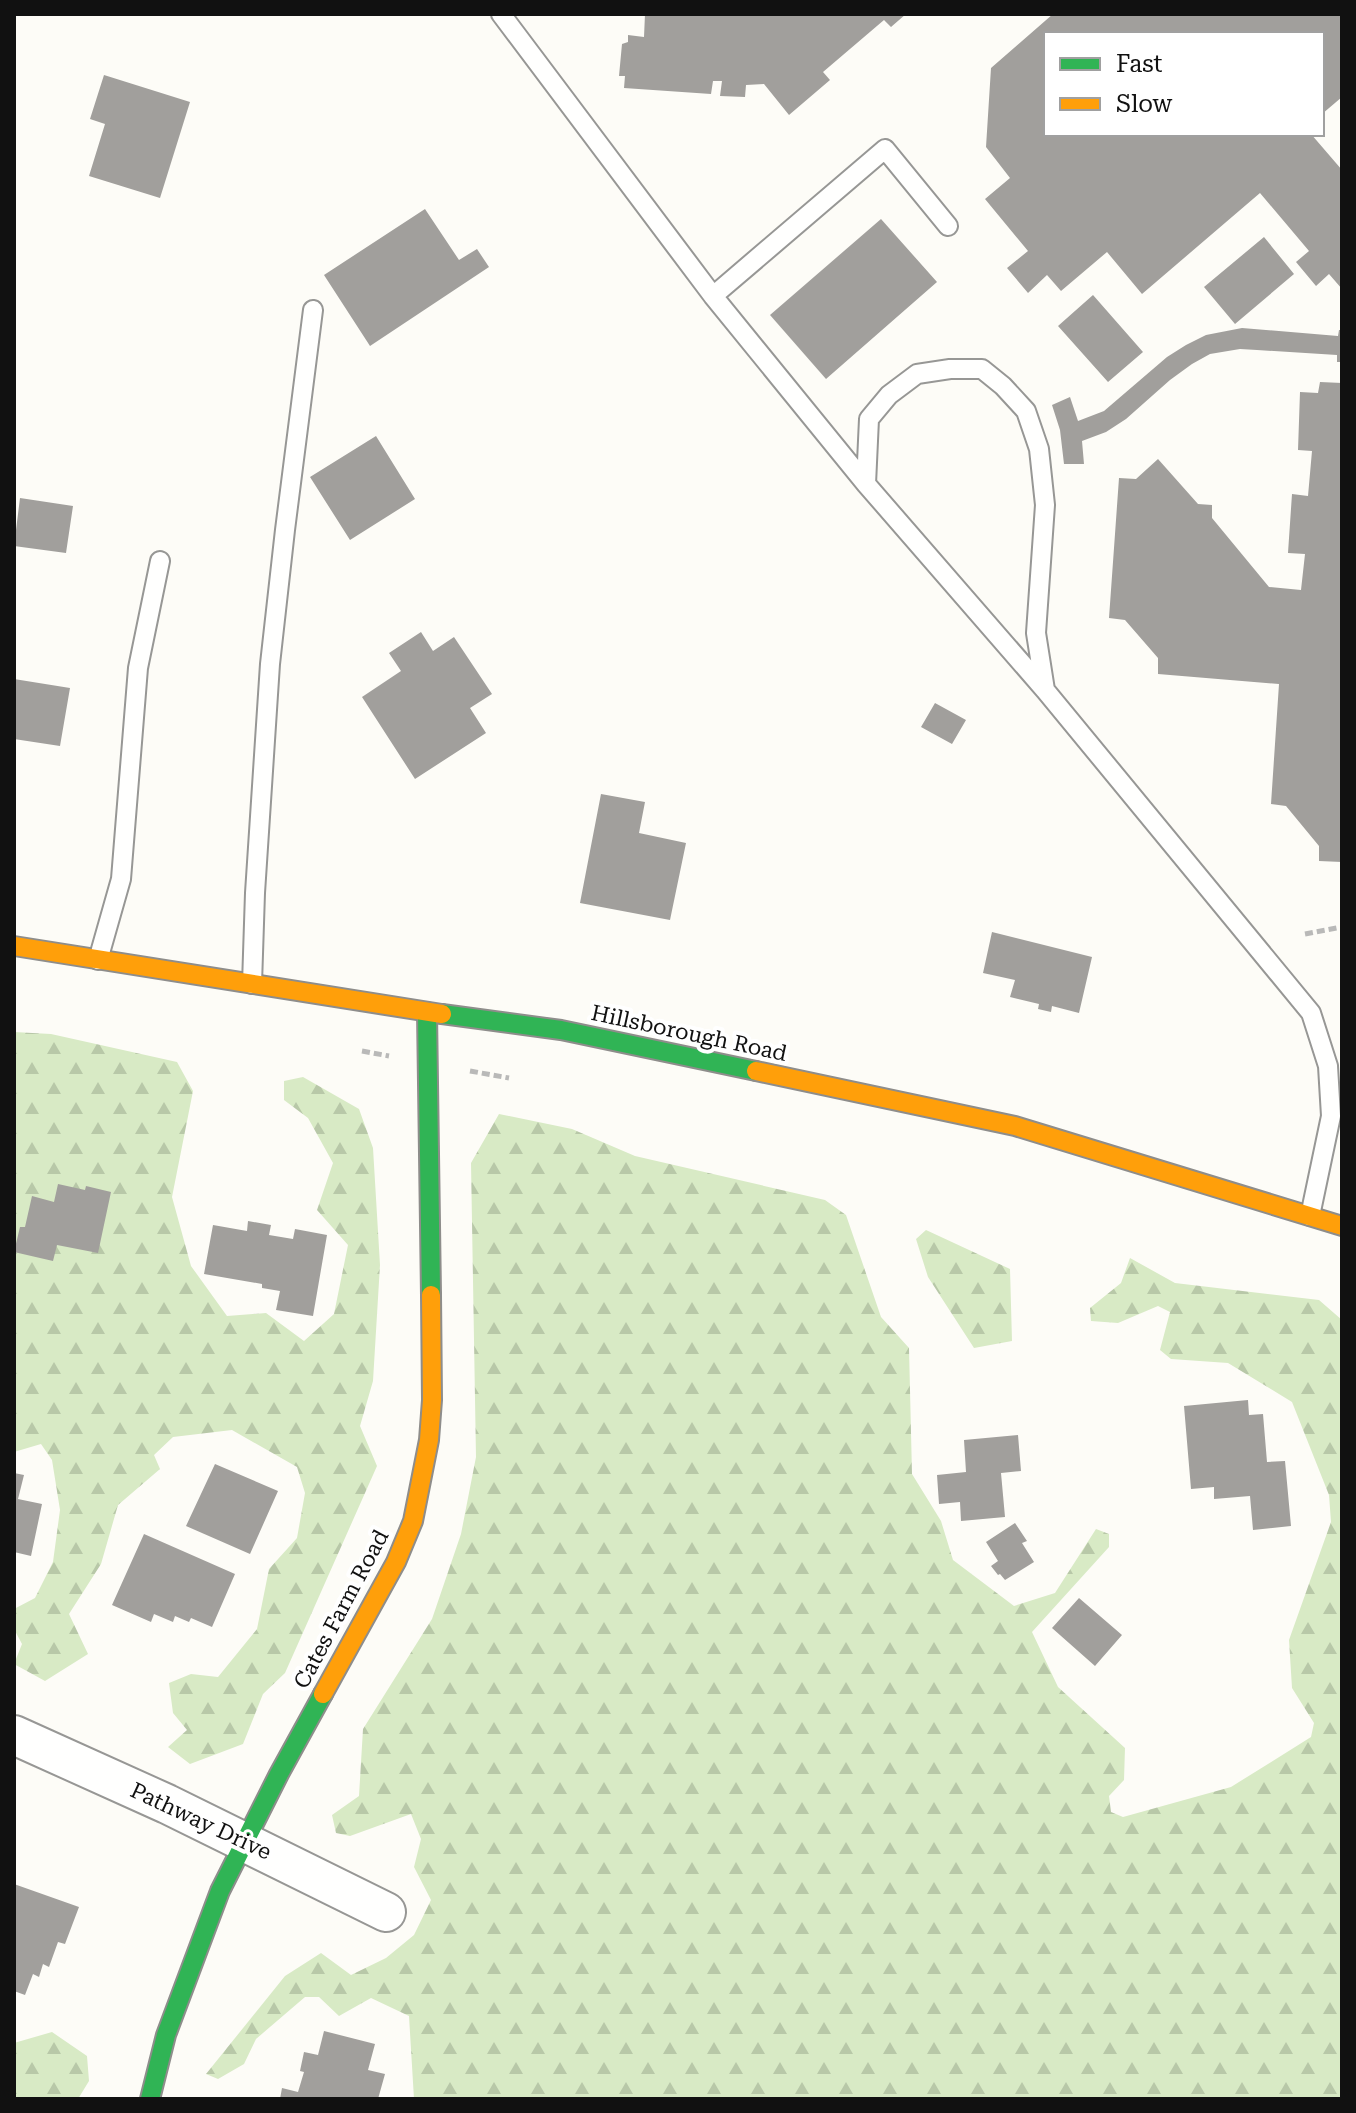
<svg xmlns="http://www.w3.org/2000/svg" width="1356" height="2113" font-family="'Roboto Serif',serif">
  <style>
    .forest { fill: url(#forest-firs) }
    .building { fill: #a19f9c }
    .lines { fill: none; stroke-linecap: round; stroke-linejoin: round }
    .lane-casing { stroke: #979795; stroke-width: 22 }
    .street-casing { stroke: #979795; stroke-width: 42 }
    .fast-casing { stroke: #8e8d8b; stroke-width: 22 }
    .slow-casing { stroke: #8e8d8b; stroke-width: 22 }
    .path { stroke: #b9b9b8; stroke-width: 5; stroke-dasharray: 8 4; stroke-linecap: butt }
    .lane { stroke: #fffffe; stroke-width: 18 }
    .street { stroke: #fffffe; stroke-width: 38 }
    .fast { stroke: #30b455; stroke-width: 18 }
    .slow { stroke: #ff9f0a; stroke-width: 18 }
    .labels { text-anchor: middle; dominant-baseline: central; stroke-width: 8; stroke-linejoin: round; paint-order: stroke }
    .street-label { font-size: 22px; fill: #111; stroke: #fff }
  </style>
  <defs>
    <pattern id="forest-firs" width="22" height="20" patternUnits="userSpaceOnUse" patternTransform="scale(2)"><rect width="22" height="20" fill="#d8eac5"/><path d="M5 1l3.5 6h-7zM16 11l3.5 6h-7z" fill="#b8c8a8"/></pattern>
  </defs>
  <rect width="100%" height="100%" fill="#fdfcf7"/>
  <!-- forest -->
  <path class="forest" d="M14,1032L51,1034L177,1062L193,1091L172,1197L191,1266L227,1316L266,1313L304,1341L334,1314L348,1245L317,1210L333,1163L308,1118L284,1100V1081L303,1077L359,1109L373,1148L380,1265L373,1381L360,1426L377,1466L285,1673L263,1694L243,1744L190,1764L168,1747L187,1730L173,1713L169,1683L191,1674L218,1677L257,1629L269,1569L297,1538L305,1493L297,1467L232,1430L173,1437L154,1455L160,1469L118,1505L101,1564L69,1614L88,1654L45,1681L14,1664L22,1644L14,1629V1609L35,1598L53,1562L60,1510L52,1460L41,1444L14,1452Z
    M499,1114L572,1129L635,1156L825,1200L846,1215L881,1317L909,1348L912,1474L941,1521L953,1560L1014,1606L1055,1593L1096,1529L1109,1534V1547L1032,1632L1058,1687L1125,1748L1124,1780L1109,1796L1111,1812L1123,1817L1231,1787L1311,1737L1314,1723L1292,1688L1289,1640L1331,1522L1329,1495L1292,1402L1228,1363L1171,1359L1160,1350L1170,1312L1158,1306L1118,1323L1091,1321L1090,1308L1121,1283L1130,1258L1175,1283L1319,1300L1342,1320V2099H414L409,2016L371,1998L339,2016L319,1997H305L256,2039L244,2064L218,2079L206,2074L285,1976L321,1953L351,1975L386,1958L414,1935L431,1900L414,1867L421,1839L411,1814L350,1836L336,1833L332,1815L359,1796L363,1729L432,1619L461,1534L476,1457L471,1163Z
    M926,1230L1010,1269L1012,1341L974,1348L928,1277L916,1239Z
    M52,2032L87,2056L89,2081L78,2099H14V2043Z"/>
  <!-- building -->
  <path class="building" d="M645,14H906L891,27L884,20L823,72L830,80L789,115L764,84L746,85L745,97L720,96L722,81H713L711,94L624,88L625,76H619L622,44L628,42V35L644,37Z
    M1053,14H1342V97L1322,114V34H1046V134H1311L1342,170V289L1329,274L1316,286L1296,262L1309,251L1260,193L1142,294L1107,252L1061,291L1047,275L1028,293L1007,268L1028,251L985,199L1010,178L986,147L991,68Z
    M104,75L190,102L160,198L89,176L105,124L90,119Z
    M425,209L459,260L477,249L489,267L370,346L324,275Z
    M881,219L937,282L826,379L770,315Z
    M1264,237L1294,274L1235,324L1204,287Z
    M1093,295L1143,352L1108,382L1058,326Z
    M1242,328L1338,336L1339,330H1342V362H1337V355L1257,350L1240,349L1210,354L1192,364L1170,380L1126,419L1106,432L1082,441L1084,464H1064L1060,430L1052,405L1070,397L1078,421L1104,411L1167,357L1186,345L1206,335Z
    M1320,382L1342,383V862L1319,861V846L1286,806L1271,804L1279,684L1158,674V658L1125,620L1109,618L1119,478L1136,479L1158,459L1198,504L1212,505V518L1269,587L1301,590L1305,554L1288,553L1292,494L1308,496L1312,451L1298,450L1300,392L1318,393Z
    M376,436L415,499L350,540L310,477Z
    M20,498L73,506L66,553L14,546Z
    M421,632L433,651L454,637L492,694L470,708L486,733L415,779L362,697L401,671L389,653Z
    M14,679L70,688L60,746L14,739Z
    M935,703L966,720L952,744L921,727Z
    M601,794L645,802L639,833L686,843L670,920L580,903Z
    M992,932L1092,957L1079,1013L1052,1006L1051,1012L1038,1009L1039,1004L1010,997L1015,980L983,973Z
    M58,1184L85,1190L86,1186L111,1192L98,1253L57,1245L53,1261L14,1252L20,1227H25L32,1196L54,1202Z
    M248,1221L271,1225L269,1235L293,1239L295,1229L327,1235L313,1316L276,1310L280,1291L262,1288V1284L204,1274L213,1225L247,1231Z
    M1248,1400L1249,1415L1263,1414L1267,1462L1285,1461L1291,1526L1253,1530L1250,1496L1214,1499V1487L1191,1489L1184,1406Z
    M1018,1435L1021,1471L1001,1473L1005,1517L961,1521L960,1502L939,1504L937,1475L966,1472L964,1440Z
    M215,1464L278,1491L250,1554L186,1526Z
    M14,1473L24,1475L18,1499L42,1504L31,1556L14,1552Z
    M1015,1523L1027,1541L1022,1543L1034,1562L1005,1580L1000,1574L998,1575L991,1566L998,1561L986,1542Z
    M144,1534L235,1574L212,1627L191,1618L189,1622L175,1616L173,1622L154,1614L151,1622L112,1605Z
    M1079,1598L1122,1635L1095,1666L1052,1628Z
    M14,1884L79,1907L65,1944L58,1942L49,1967L43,1964L39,1977L33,1974L25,1995L14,1991Z
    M324,2031L375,2044L368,2070L385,2074L378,2099L360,2098V2099H280L282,2088L298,2092L304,2072L300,2071L304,2052L318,2055Z"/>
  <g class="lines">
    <defs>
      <path id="lane" d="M501,14L713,296L866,484L1045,690L1311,1013L1328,1066L1331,1116L1310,1216
        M713,296L885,149L948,226
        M866,484L869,419L889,395L917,374L950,369H982L1003,386L1026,411L1039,449L1045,505L1036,633L1045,690
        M98,960L121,879L138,668L160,561
        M252,984L255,893L270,664L285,530L313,310"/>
      <path id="street" d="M14,1735L167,1804L386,1912"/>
      <path id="fast" d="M427,1012L431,1295
        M442,1014L561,1030L756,1071
        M150,2099L166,2035L220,1891L279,1774L323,1694"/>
      <path id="slow" d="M14,946L442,1014
        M756,1071L1015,1126L1342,1226
        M323,1694L396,1562L413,1521L429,1440L432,1400L431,1295"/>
    </defs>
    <!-- lane casing -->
    <use href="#lane" class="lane-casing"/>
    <!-- street casing -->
    <use href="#street" class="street-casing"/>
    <!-- fast casing -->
    <use href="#fast" class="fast-casing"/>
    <!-- slow casing -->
    <use href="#slow" class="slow-casing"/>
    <!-- path -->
    <path class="path" d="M1305,934L1342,927
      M362,1051L389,1056
      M470,1071L509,1078"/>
    <!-- lane -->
    <use href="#lane" class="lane"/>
    <!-- street -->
    <use href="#street" class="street"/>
    <!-- fast -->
    <use href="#fast" class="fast"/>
    <!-- slow -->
    <use href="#slow" class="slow"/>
  </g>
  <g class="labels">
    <!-- street labels -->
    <g class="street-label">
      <text transform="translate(689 1033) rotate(12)">Hillsborough Road</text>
      <text transform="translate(341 1609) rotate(-62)">Cates Farm Road</text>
      <text transform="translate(201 1821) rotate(25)">Pathway Drive</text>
    </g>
  </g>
  <!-- border -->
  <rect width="1356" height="2113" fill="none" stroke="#111111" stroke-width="32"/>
  <!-- legend -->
  <rect x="1044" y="32" width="280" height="104" fill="#ffffff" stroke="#a0a0a0" stroke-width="2"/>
  <rect x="1060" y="58" width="40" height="12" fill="#30b455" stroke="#a0a0a0" stroke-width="2"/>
  <text x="1116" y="72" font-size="24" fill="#111111">Fast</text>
  <rect x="1060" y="98" width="40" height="12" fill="#ff9f0a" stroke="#a0a0a0" stroke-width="2"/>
  <text x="1116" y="112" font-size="24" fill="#111111">Slow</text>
</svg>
